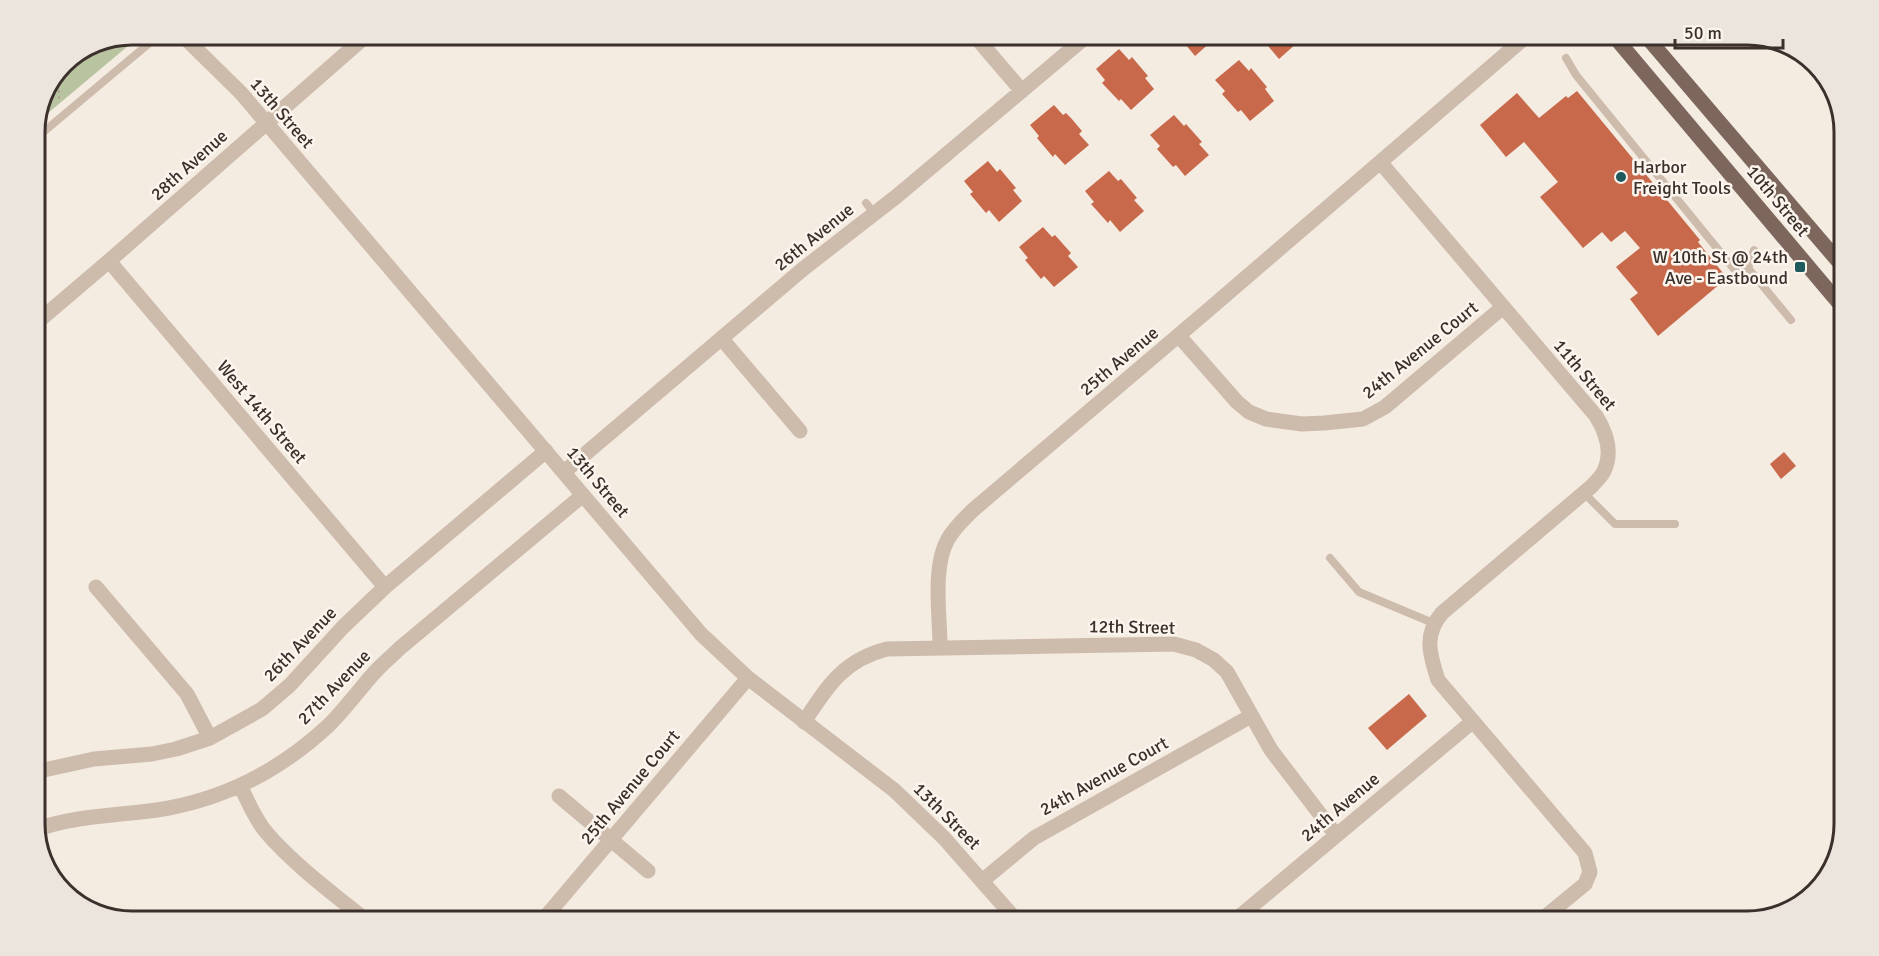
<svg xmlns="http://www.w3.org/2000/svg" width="1879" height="956" font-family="Signika,sans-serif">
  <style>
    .green { fill: #b8c4a0 }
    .building { fill: #c8694b }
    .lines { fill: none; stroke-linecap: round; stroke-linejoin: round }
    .path { stroke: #b9a596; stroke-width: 2; stroke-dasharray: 3 3; stroke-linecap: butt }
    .service { stroke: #cdbbac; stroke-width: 8 }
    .minor { stroke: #cdbbac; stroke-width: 15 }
    .tertiary { stroke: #cdbbac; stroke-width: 15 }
    .primary { stroke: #7d675c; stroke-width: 15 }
    .poi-dot { fill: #1f5a5e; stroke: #fbf5ee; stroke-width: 2 }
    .labels { text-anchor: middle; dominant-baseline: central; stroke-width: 5; stroke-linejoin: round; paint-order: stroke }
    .street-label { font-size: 18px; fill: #3b302b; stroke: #fbf5ee }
    .poi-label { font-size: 18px; fill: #3b302b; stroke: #fbf5ee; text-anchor: start }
    .rim { fill: none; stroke: #3b302b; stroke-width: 3 }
  </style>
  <rect width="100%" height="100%" fill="#f4ebe1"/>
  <!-- green -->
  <path class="green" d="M132,35H141L35,124L63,63Z"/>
  <!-- building -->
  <path class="building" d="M1177,34H1220L1195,56Z
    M1258,34H1307L1279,59Z
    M1119,49L1129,60L1132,57L1137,63L1148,76L1145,78L1154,89L1131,110L1121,99L1119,101L1102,83L1105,80L1096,69Z
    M1239,60L1249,71L1251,68L1256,74L1267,87L1265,89L1274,101L1250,121L1241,110L1238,112L1222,94L1225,91L1215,80Z
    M1577,91L1700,240L1698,242L1727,278L1658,336L1630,299L1638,293L1616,267L1640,248L1625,231L1611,242L1602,232L1583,248L1540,197L1558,182L1524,142L1506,157L1480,125L1517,93L1539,118L1566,96L1568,98Z
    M1054,105L1063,115L1066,113L1071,118L1082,131L1079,134L1089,145L1065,165L1055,154L1053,157L1037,138L1039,136L1030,125Z
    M1174,115L1184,126L1186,124L1202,142L1199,144L1209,155L1185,176L1176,165L1173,167L1157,149L1160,146L1150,135Z
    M988,161L997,172L1000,169L1016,188L1013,190L1022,201L999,222L989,210L986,213L970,194L973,192L964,181Z
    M1109,171L1118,181L1121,179L1137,198L1134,200L1144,211L1120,232L1110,220L1108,223L1091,204L1094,202L1085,191Z
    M1043,227L1052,237L1055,235L1071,253L1068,256L1078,267L1054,287L1044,276L1041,279L1025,260L1028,258L1019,247Z
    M1784,452L1796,466L1781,479L1770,464Z
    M1409,694L1427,716L1387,750L1368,728Z"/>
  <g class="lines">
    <!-- path -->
    <path class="path" d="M59,72V102
      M47,99L51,96"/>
    <!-- service -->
    <path class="service" d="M388,35L394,42
      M1062,35L1073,47
      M984,46L998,35
      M1566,58L1576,75L1734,269L1748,268L1791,320
      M35,139L159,35
      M866,203L875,214
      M1748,268L1754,250
      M1584,493L1615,524H1675
      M1330,558L1359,592L1433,623"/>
    <!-- minor -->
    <path class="minor" d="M974,35L1022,91
      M1381,163L1596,416C1606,432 1613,452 1604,471C1602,476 1596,481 1592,486L1442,613C1423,635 1430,655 1438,680L1585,853L1590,872L1585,884L1540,921
      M109,261L385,587
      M1179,336L1237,402L1249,412L1266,419L1302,424L1324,423L1363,419L1385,407L1503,307
      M722,339L800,431
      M564,472L803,269L897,196L1088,35
      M96,587L187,694L210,738
      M940,647C940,615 932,567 948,539C954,528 964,519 973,510C1159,353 1344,194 1528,35
      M804,722C827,687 843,660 887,649L1174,644L1196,650L1214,660L1227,672L1271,750L1336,835
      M35,772L94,759L152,754L176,749L210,738L262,709L290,685L343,627L385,587L546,451
      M241,787C248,802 255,819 266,832C293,864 335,895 367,921
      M559,796L648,871
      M35,830C78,814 125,816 169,808C232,796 283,768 329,725C345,709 359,690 374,673C382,664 392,656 400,648L583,495
      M982,881L1034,838L1251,716
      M542,921L748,678
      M1234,921L1472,722"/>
    <!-- tertiary -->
    <path class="tertiary" d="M182,35L241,93L701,634L748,678L894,790L944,838L1017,921
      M35,324L109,261L367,35"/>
    <!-- primary -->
    <path class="primary" d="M1613,35L1844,309
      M1645,35L1844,268"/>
  </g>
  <!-- markers -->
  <g class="poi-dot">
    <circle cx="1621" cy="177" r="6"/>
    <rect x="1794" y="261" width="12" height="12" rx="3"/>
  </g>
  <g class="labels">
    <!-- street labels -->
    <g class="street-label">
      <text transform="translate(282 113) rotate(49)">13th Street</text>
      <text transform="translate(189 165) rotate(-42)">28th Avenue</text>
      <text transform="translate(1778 201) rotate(50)">10th Street</text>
      <text transform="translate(814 237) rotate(-39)">26th Avenue</text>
      <text transform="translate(1420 350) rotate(-39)">24th Avenue Court</text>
      <text transform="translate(1119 361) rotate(-40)">25th Avenue</text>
      <text transform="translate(1585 375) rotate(50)">11th Street</text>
      <text transform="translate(262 412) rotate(50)">West 14th Street</text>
      <text transform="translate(598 482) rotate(50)">13th Street</text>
      <text transform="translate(1132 627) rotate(1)">12th Street</text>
      <text transform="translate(300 644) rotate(-46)">26th Avenue</text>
      <text transform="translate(334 687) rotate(-46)">27th Avenue</text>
      <text transform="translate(1104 776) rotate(-29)">24th Avenue Court</text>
      <text transform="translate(630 787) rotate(-50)">25th Avenue Court</text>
      <text transform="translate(1340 807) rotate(-40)">24th Avenue</text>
      <text transform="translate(947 816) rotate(45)">13th Street</text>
    </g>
    <!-- poi labels -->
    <g class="poi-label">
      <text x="1633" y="167">Harbor<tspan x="1633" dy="21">Freight Tools</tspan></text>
      <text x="1788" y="257" text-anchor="end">W 10th St @ 24th<tspan x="1788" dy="21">Ave - Eastbound</tspan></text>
    </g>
  </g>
  <!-- crop -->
  <path d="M0 0H1879V956H0ZM132 45H1747A87 87 0 0 1 1834 132V824A87 87 0 0 1 1747 911H132A87 87 0 0 1 45 824V132A87 87 0 0 1 132 45Z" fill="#ece5de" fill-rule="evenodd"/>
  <path class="rim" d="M132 45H1747A87 87 0 0 1 1834 132V824A87 87 0 0 1 1747 911H132A87 87 0 0 1 45 824V132A87 87 0 0 1 132 45Z"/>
  <!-- scale -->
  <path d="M1675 39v9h108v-9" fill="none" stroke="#3b302b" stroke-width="3"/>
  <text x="1684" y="39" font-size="18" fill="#3b302b" stroke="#fbf5ee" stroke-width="4.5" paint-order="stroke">50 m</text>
</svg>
